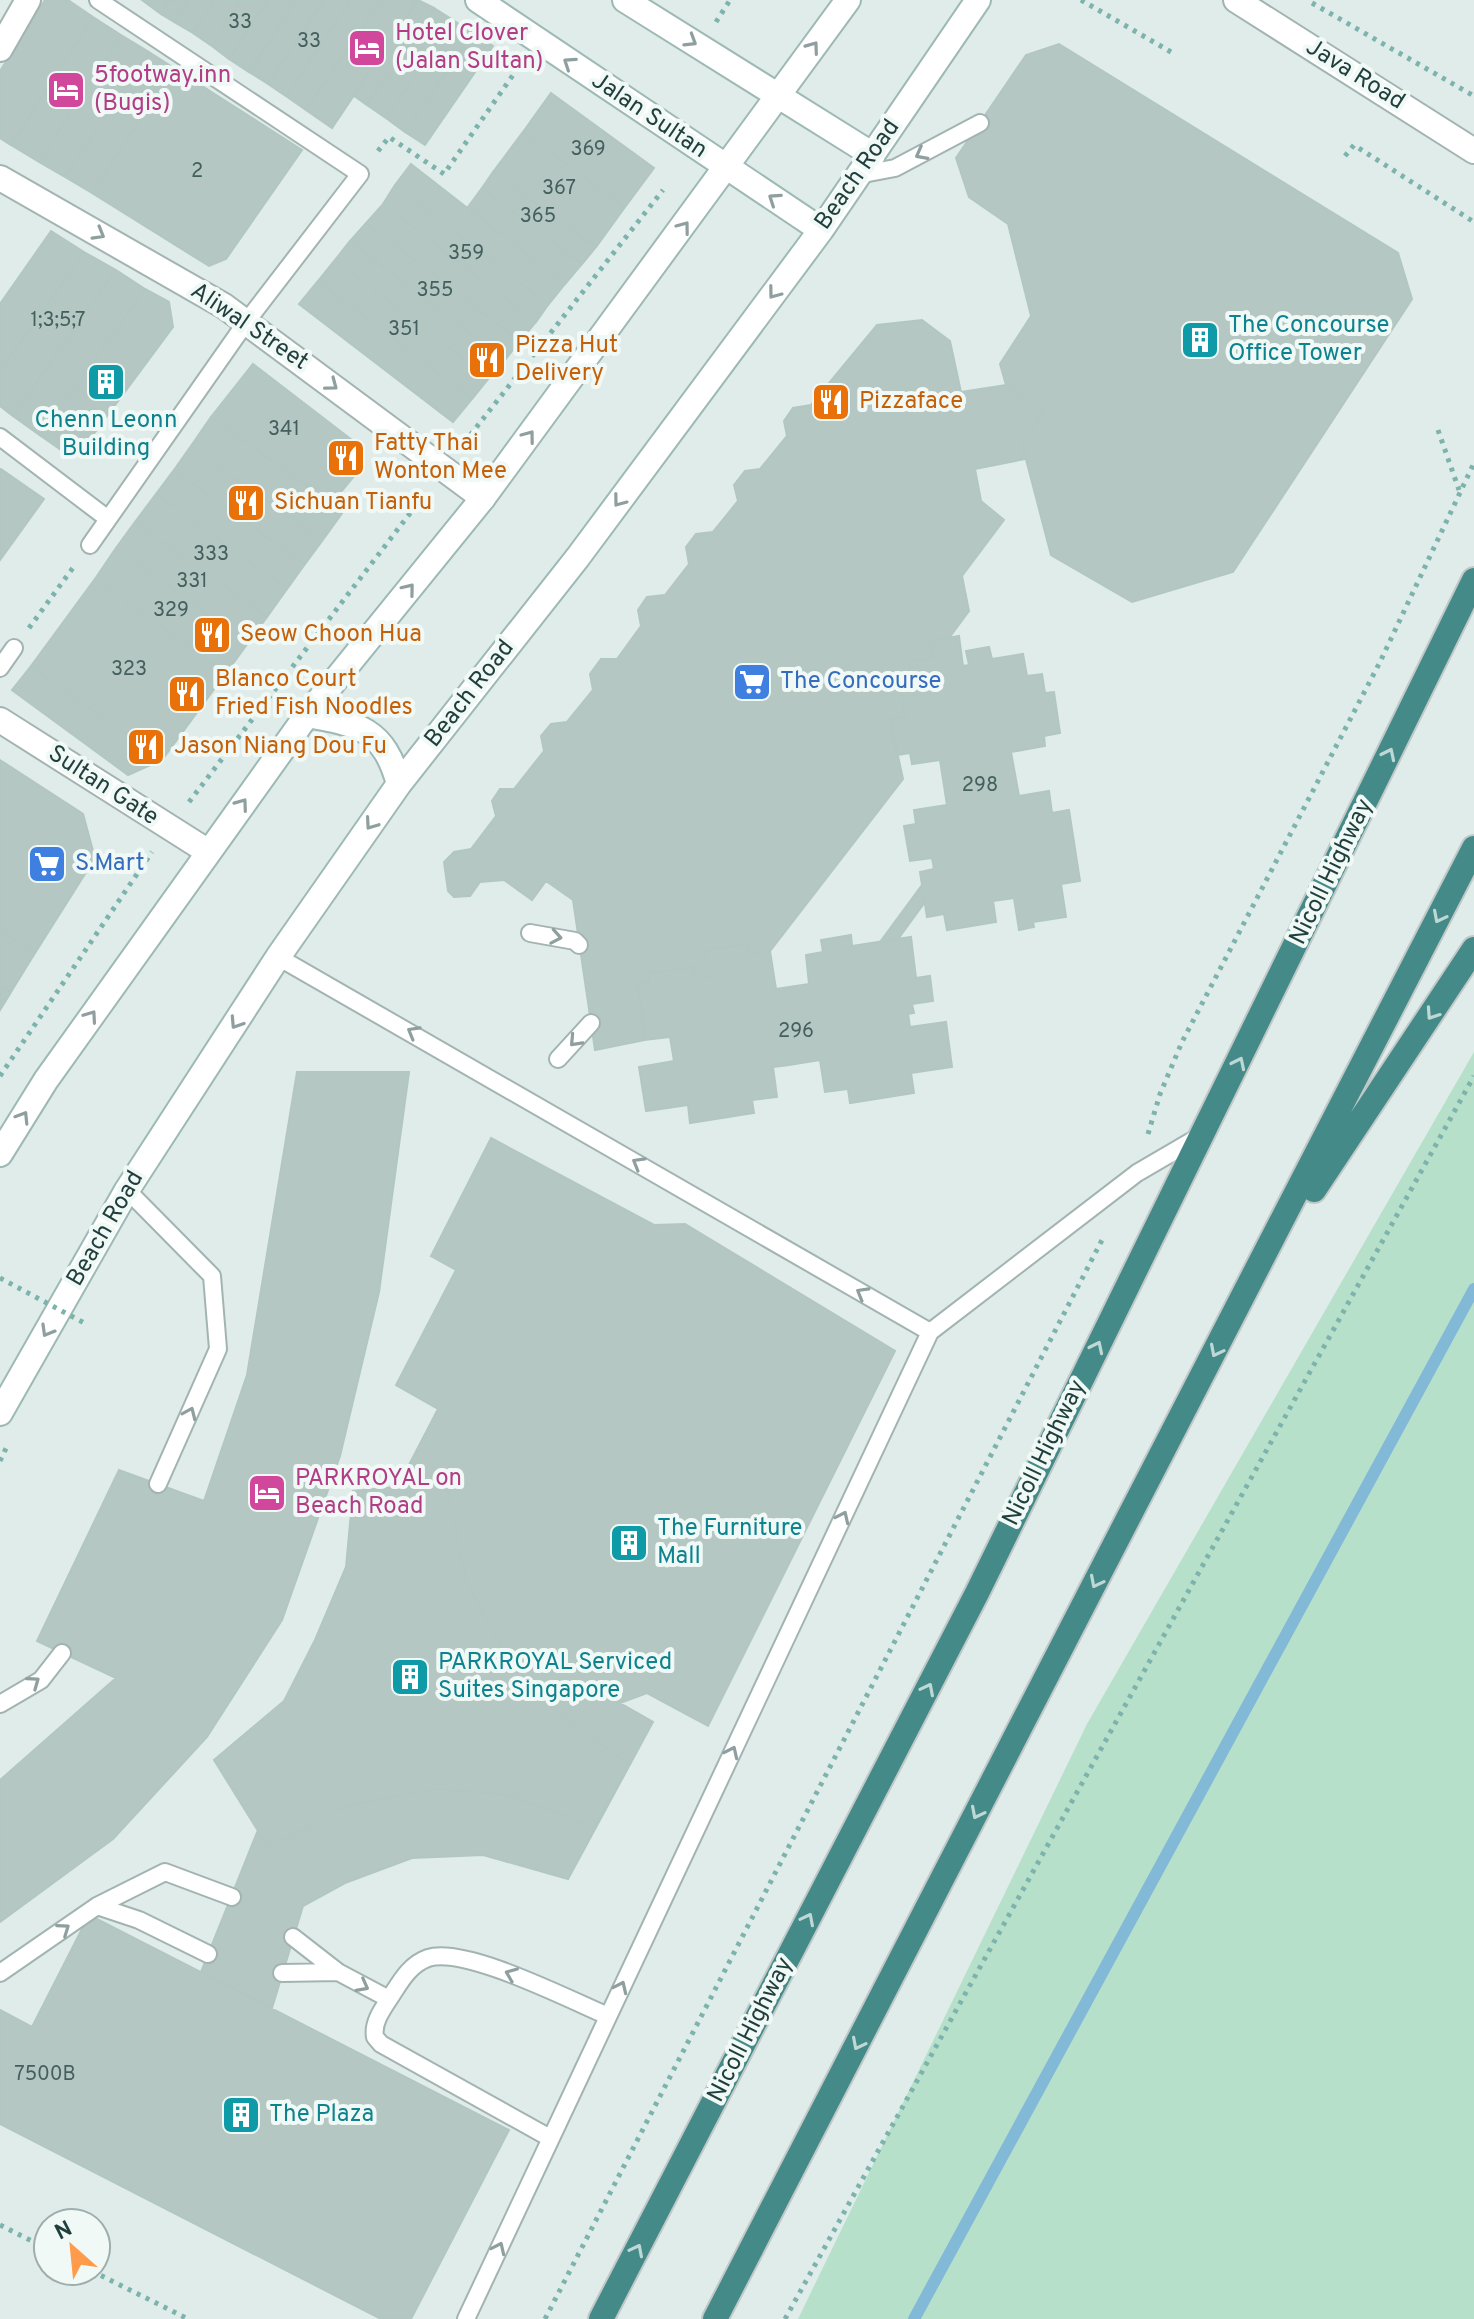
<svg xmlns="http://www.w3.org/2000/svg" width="1474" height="2319" font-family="Overpass,sans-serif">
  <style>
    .green { fill: #b6e0ca }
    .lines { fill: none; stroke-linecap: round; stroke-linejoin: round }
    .stream { stroke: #82b9d7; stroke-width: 12 }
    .building { fill: #b5c7c3; stroke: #b2c7c2; stroke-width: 2 }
    .service-casing { stroke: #a2b4b2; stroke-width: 20 }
    .minor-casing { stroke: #a2b4b2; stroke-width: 28 }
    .secondary-casing { stroke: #9db9b5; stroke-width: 28 }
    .trunk-casing { stroke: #c0c9c8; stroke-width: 28 }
    .path { stroke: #7db3ad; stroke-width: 5; stroke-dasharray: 4 6; stroke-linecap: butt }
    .service { stroke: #fff; stroke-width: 16 }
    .minor { stroke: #fff; stroke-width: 24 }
    .secondary { stroke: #fff; stroke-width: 24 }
    .trunk { stroke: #448a88; stroke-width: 24 }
    .path-bridge { stroke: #7db3ad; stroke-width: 5; stroke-dasharray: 4 6; stroke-linecap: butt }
    .oneway { stroke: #8f9e9e }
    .oneway2 { stroke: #bdd8d5 }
    .labels { text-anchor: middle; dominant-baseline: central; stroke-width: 8; stroke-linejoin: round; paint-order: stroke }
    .number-label { font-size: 20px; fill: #44605e }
    .hotel-label { font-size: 24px; fill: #b23c85; stroke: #f1f9f6; text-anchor: start }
    .street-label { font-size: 24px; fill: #1f3e3c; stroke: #f1f9f6 }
    .culture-label { font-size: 24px; fill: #0d838f; stroke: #f1f9f6; text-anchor: start }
    .food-label { font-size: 24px; fill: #c56008; stroke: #f1f9f6; text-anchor: start }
    .shop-label { font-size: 24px; fill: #366cbe; stroke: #f1f9f6; text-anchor: start }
  </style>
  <rect width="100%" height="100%" fill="#e0ece9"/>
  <!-- green -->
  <path class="green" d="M1474,1052V2319H798L1087,1724Z"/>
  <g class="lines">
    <!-- stream -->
    <path class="stream" d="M914,2319L1474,1289"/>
  </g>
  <!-- building -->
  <path class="building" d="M45,0H68L93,17L11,145L0,138V71Z
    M142,0H170L161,14Z
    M170,0H188L174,22L161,14Z
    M188,0H215L193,33L174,22Z
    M215,0H242L212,46L193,33Z
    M242,0H268L229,59L212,46Z
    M268,0H297L249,72L229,59Z
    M297,0H324L268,84L249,72Z
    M324,0H351L286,96L268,84Z
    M351,0H381L306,110L286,96Z
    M381,0H418L332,128L306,110Z
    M418,0L434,8L367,105L353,95Z
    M434,8L453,20L386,118L367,105Z
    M93,17L121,35L39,162L11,145Z
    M453,20L473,33L405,132L386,118Z
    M473,33L493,46L425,145L405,132Z
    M121,35L149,52L65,177L39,162Z
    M1059,44L1398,253L1412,299L1233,572L1132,602L1051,555L1022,444L1044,412L1006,385L1000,364L1031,316L1008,224L969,197L956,158L1026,55Z
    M149,52L174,68L92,193L65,177Z
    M174,68L302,150L226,259L209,266L92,193Z
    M551,93L654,168L625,207L523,132Z
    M523,132L625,207L596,247L493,172Z
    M411,164L565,284L548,305L395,185Z
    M493,172L596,247L582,264L482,188Z
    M395,185L548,305L536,322L383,204Z
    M482,188L582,264L565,284L468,207Z
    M383,204L536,322L520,341L366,223Z
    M366,223L520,341L505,360L350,241Z
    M51,231L84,252L0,371V304Z
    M350,241L505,360L489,378L335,260Z
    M84,252L116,270L13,416L0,406V371Z
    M335,260L489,378L472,399L318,281Z
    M116,270L145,289L41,436L13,416Z
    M318,281L472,399L453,422L299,304Z
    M145,289L169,302L173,327L84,447L61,450L41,436Z
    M922,320L950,341L961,392L1006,385L1044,412L1022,444L1025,459L975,469L981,501L1004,520L962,576L969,611L949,638L930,641L933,658L909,662L914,695L902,697L905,717L890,719L903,779L770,951L749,954L747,944L705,950L709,977L695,979L694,967L648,973L649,982L638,984L645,1040L595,1050L573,900L546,881L532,900L504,880L480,882L470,896L454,897L448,891L444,862L454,852L471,849L496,816L492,801L500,789H514L544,751L541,736L551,724L567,722L593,690L590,674L601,659H617L641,626L638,610L647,597L665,595L689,564L686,547L696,534L713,532L738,501L734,485L745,471L760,469L787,436L784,421L793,408L811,405L877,325Z
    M253,364L356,443L364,464L332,503L211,417Z
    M211,417L343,512L322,541L191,446Z
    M191,446L322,541L305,564L174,470Z
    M1,469L44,499L0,560V470Z
    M174,470L305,564L287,589L156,494Z
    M156,494L287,589L267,617L135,522Z
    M135,522L267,617L248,643L116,548Z
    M116,548L248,643L226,673L95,579Z
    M95,579L226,673L162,760L31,666Z
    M959,636L963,666L969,665L966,651L989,647L992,659L1023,654L1027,676L1042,674L1045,693L1054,692L1060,733L1044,736L1045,746L1011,752L1019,796L1049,791L1052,813L1069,810L1080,881L1061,884L1066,917L1033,922L1034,927L1019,930L1014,898L993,901L996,922L947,930L944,914L927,917L920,872L934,869L932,858L910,861L904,826L916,824L914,810L947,805L940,760L912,764L910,753L897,755L890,719L905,717L902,697L914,695L909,662L933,658L930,641Z
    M31,666L162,760L128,775L12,690Z
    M0,760L83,814L95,858L35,953L0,931Z
    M922,885L925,902L898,939L880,942Z
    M0,931L35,953L11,992L0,986Z
    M851,935L852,946L911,937L916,978L930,976L933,1001L912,1004L914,1013L908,1014L910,1027L946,1022L952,1067L911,1073L914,1093L850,1103L848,1089L825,1092L820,1060L789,1065L773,1067L777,1097L752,1100L754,1113L690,1123L688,1105L646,1111L639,1067L674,1061L670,1037L645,1040L638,984L649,982L648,973L694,967L695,979L709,977L705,950L747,944L749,954L770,951L776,989L809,984L806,955L823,952L821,940Z
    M0,986L11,992L0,1010Z
    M297,1072H409L379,1292L340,1456L282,1620L207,1737L113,1839L0,1922V1780L116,1678L37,1641L119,1470L204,1501L247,1375Z
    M491,1138L654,1225L685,1224L895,1351L708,1726L647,1693L620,1703L653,1722L568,1879L483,1855L412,1858L345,1883L303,1906L272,2008L201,1972L258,1830L268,1847L347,1806L437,1789L509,1795L594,1827L629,1764L551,1708L504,1653L466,1580L446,1482L398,1486L438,1409L396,1385L456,1270L431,1256Z
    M446,1482L466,1580L504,1653L551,1708L629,1764L594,1827L509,1795L437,1789L347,1806L268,1847L214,1760L284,1701L315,1640L346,1567L353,1491Z
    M89,1915L509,2130L411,2319H381L0,2124V2010L32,2027Z"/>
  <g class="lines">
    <defs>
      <path id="service" d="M858,175L895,168L980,123
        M0,437L108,519
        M90,545L247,321L360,174L98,0
        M0,668L14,648
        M530,933L575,941L579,945
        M278,957L930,1332
        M558,1059L591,1023
        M127,1190L212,1276L218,1349L158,1484
        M0,1704L41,1680L62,1653
        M97,1906L139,1920L208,1954
        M293,1937L338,1972L389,1999
        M0,1973L97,1906L165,1872L232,1897
        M282,1973L338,1972
        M550,2138L381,2044L375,2037C372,2021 385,2006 393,1993C402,1979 411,1964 428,1958C465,1946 570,2000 608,2016
        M466,2319L930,1332L1137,1173L1202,1135"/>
      <path id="minor" d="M1236,0L1474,151
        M0,49L28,0
        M0,178L224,306L483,498
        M0,720L207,851"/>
      <path id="secondary" d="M478,0L821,230
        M625,0L873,155
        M307,715C359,724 384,729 399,784
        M0,1154L46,1080L307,715L483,498L848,0
        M0,1413L127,1190L278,957L399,784L578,557L821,230L978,0"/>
      <path id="trunk" d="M1314,1190L1474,949
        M601,2319L977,1593L1474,580
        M715,2319L1474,848"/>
    </defs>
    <!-- service casing -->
    <use href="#service" class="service-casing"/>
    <!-- minor casing -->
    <use href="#minor" class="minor-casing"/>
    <!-- secondary casing -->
    <use href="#secondary" class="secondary-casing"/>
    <!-- trunk casing -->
    <use href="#trunk" class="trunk-casing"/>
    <!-- path -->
    <path class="path" d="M1081,0L1171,52
      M1312,3L1474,96
      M716,22L730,0
      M378,151L389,137L444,174L520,65
      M1345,156L1354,145L1474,222
      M1438,430L1459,490
      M464,443L663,190
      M29,628L75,565
      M189,802L424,495
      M0,1076L152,852
      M1148,1134L1160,1094L1182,1042L1380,662L1474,463
      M0,1461L8,1444
      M0,2225L48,2249
      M92,2271L188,2319
      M545,2319L1103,1238
      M785,2319L1474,1076"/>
    <!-- service -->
    <use href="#service" class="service"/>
    <!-- minor -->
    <use href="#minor" class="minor"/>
    <!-- secondary -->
    <use href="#secondary" class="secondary"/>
    <!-- trunk -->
    <use href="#trunk" class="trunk"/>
    <!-- path-bridge -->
    <path class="path-bridge" d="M0,1278L88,1325"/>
  </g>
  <!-- one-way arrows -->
  <defs><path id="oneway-chevron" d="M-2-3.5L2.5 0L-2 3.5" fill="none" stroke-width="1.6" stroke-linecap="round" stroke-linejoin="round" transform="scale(2)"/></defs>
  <g class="oneway">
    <use href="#oneway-chevron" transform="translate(691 41) rotate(32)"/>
    <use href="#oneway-chevron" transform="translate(813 47) rotate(-54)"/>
    <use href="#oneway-chevron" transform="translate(569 63) rotate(-146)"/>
    <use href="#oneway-chevron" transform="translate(921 154) rotate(152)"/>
    <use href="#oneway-chevron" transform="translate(774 199) rotate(-146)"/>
    <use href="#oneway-chevron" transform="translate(684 227) rotate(-53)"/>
    <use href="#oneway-chevron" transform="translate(99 234) rotate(30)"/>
    <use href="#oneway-chevron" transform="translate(774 293) rotate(127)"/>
    <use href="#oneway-chevron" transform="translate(332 385) rotate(37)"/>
    <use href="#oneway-chevron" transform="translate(529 436) rotate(-53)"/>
    <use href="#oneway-chevron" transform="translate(619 501) rotate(127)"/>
    <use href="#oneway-chevron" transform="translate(409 589) rotate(-51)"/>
    <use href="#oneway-chevron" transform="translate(242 804) rotate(-54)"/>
    <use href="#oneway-chevron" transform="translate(371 824) rotate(125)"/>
    <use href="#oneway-chevron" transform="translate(556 937) rotate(10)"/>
    <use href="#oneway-chevron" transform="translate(91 1016) rotate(-55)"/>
    <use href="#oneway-chevron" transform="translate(236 1023) rotate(123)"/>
    <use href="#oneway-chevron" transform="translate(413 1032) rotate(-150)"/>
    <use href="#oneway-chevron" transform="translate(575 1041) rotate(133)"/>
    <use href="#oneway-chevron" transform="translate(23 1117) rotate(-58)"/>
    <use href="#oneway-chevron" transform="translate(638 1163) rotate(-150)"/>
    <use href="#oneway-chevron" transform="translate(862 1293) rotate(-150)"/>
    <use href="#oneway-chevron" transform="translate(47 1331) rotate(120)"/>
    <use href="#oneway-chevron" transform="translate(190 1413) rotate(-66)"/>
    <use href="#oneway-chevron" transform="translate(843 1517) rotate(-65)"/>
    <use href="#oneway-chevron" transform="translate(34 1682) rotate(-36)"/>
    <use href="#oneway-chevron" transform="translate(732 1752) rotate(-65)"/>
    <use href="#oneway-chevron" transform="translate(64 1929) rotate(-35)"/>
    <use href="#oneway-chevron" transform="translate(511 1974) rotate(-158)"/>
    <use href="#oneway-chevron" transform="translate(363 1986) rotate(28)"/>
    <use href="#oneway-chevron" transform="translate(621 1987) rotate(-65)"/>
    <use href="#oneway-chevron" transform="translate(499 2248) rotate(-65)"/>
  </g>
  <g class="oneway2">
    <use href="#oneway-chevron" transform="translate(1389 754) rotate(-64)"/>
    <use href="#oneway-chevron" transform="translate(1439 917) rotate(117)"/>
    <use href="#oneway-chevron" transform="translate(1432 1014) rotate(124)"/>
    <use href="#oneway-chevron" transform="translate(1239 1063) rotate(-64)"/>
    <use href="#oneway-chevron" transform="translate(1097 1347) rotate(-64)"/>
    <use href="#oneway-chevron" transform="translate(1216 1351) rotate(117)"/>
    <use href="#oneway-chevron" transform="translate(1096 1582) rotate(117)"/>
    <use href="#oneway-chevron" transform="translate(928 1689) rotate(-63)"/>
    <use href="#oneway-chevron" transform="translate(977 1813) rotate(117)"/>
    <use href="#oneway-chevron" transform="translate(808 1919) rotate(-63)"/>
    <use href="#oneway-chevron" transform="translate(858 2044) rotate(117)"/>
    <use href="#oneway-chevron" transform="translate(637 2250) rotate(-63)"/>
  </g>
  <!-- icons -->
  <defs>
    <symbol id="hotel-square" viewBox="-11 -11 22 22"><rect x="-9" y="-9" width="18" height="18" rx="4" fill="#d1479c" stroke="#f1f9f6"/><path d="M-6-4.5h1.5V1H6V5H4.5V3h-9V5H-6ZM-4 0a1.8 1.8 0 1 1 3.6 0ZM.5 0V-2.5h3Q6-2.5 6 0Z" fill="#fff"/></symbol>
    <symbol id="building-square" viewBox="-11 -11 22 22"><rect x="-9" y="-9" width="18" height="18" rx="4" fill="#0f9aa8" stroke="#f1f9f6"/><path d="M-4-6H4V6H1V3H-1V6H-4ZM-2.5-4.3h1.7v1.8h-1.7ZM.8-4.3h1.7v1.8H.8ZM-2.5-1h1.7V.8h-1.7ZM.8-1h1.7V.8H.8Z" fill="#fff"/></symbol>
    <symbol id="restaurant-square" viewBox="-11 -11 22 22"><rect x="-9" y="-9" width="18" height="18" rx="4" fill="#e8710a" stroke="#f1f9f6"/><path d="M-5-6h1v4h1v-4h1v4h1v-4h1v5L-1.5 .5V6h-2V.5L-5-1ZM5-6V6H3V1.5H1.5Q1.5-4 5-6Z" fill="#fff"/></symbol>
    <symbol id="supermarket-square" viewBox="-11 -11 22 22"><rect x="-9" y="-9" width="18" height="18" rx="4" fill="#3f7fe0" stroke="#f1f9f6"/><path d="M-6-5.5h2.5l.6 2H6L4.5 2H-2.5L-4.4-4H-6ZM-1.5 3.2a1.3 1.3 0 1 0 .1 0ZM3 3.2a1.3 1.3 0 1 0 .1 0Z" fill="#fff"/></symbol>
  </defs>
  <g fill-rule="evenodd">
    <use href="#hotel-square" x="345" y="26" width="44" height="44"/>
    <use href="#hotel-square" x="44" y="68" width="44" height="44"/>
    <use href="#building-square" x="1178" y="318" width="44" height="44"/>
    <use href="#restaurant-square" x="465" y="338" width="44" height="44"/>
    <use href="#building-square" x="84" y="360" width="44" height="44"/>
    <use href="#restaurant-square" x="809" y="380" width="44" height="44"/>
    <use href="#restaurant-square" x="324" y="436" width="44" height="44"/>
    <use href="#restaurant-square" x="224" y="481" width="44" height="44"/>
    <use href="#restaurant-square" x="190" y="613" width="44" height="44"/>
    <use href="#supermarket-square" x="730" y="660" width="44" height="44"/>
    <use href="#restaurant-square" x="165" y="672" width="44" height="44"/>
    <use href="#restaurant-square" x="124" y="725" width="44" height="44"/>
    <use href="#supermarket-square" x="25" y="842" width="44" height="44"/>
    <use href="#hotel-square" x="245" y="1471" width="44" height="44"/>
    <use href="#building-square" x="607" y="1521" width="44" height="44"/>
    <use href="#building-square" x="388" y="1655" width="44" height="44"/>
    <use href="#building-square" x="219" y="2093" width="44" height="44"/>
  </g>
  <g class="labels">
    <!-- number labels -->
    <g class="number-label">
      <text x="240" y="23">33</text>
      <text x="309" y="42">33</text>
      <text x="588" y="150">369</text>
      <text x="197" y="172">2</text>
      <text x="559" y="189">367</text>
      <text x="538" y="217">365</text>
      <text x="466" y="254">359</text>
      <text x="435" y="291">355</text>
      <text x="58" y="321">1;3;5;7</text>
      <text x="404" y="330">351</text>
      <text x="284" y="430">341</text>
      <text x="211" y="555">333</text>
      <text x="192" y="582">331</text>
      <text x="171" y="611">329</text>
      <text x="129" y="670">323</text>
      <text x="980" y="786">298</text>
      <text x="796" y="1032">296</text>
      <text x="45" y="2075">7500B</text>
    </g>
    <!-- hotel labels -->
    <g class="hotel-label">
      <text x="395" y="34">Hotel Clover<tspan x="395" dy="28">(Jalan Sultan)</tspan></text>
      <text x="94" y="76">5footway.inn<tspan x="94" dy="28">(Bugis)</tspan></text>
      <text x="295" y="1479">PARKROYAL on<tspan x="295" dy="28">Beach Road</tspan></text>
    </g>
    <!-- street labels -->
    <g class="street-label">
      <text transform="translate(1355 75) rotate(32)">Java Road</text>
      <text transform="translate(649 116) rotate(34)">Jalan Sultan</text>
      <text transform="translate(858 175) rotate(-55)">Beach Road</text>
      <text transform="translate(249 327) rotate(34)">Aliwal Street</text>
      <text transform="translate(470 694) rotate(-52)">Beach Road</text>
      <text transform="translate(103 786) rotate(33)">Sultan Gate</text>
      <text transform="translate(1332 872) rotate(-64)">Nicoll Highway</text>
      <text transform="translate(106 1229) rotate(-60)">Beach Road</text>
      <text transform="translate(1045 1453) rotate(-64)">Nicoll Highway</text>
      <text transform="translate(751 2030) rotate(-63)">Nicoll Highway</text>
    </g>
    <!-- culture labels -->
    <g class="culture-label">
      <text x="1228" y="326">The Concourse<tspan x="1228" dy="28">Office Tower</tspan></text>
      <text x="106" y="421" text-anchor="middle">Chenn Leonn<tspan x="106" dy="28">Building</tspan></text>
      <text x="657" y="1529">The Furniture<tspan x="657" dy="28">Mall</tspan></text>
      <text x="438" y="1663">PARKROYAL Serviced<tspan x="438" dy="28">Suites Singapore</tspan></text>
      <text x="269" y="2115">The Plaza</text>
    </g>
    <!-- food labels -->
    <g class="food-label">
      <text x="515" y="346">Pizza Hut<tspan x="515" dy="28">Delivery</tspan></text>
      <text x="859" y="402">Pizzaface</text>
      <text x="374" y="444">Fatty Thai<tspan x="374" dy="28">Wonton Mee</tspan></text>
      <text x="274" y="503">Sichuan Tianfu</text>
      <text x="240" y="635">Seow Choon Hua</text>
      <text x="215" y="680">Blanco Court<tspan x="215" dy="28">Fried Fish Noodles</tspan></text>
      <text x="174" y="747">Jason Niang Dou Fu</text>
    </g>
    <!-- shop labels -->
    <g class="shop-label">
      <text x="780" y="682">The Concourse</text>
      <text x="75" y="864">S.Mart</text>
    </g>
  </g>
  <!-- north arrow -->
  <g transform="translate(72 2247) rotate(333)"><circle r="38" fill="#f1f9f6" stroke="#9daeac" stroke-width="2"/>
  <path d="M0-6L14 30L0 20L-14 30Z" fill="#ff9b4b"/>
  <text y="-12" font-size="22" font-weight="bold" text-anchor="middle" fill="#1f3e3c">N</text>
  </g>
</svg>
